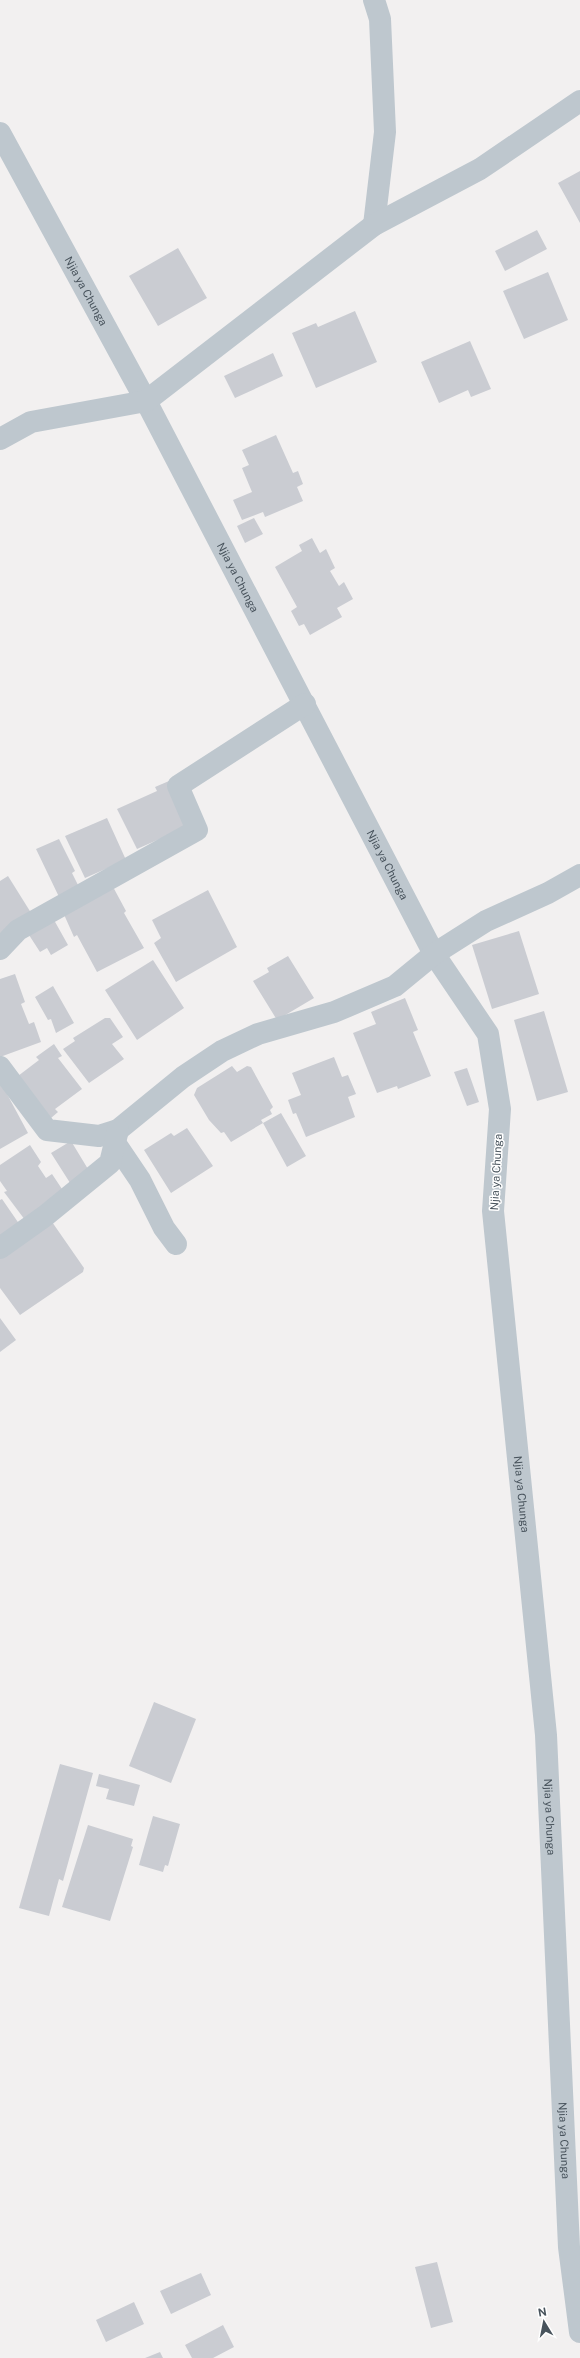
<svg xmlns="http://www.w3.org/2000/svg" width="580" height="2358" font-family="'Public Sans',sans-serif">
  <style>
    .building { fill: #caccd2 }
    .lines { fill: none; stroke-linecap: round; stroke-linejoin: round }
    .minor { stroke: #bec7ce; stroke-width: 22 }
    .labels { text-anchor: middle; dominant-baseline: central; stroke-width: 3; stroke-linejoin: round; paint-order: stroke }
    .street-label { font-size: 11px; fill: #48535c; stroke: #fff }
  </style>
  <rect width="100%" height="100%" fill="#f2f0f0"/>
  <!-- building -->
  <path class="building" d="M580,171V223L558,183Z
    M537,230L547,249L505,271L495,251Z
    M178,248L207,298L158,326L129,276Z
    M548,272L568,320L524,339L503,291Z
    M355,311L377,362L316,388L292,333L316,323L318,327Z
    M470,341L491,389L471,397L468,390L439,403L421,362Z
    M273,353L283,376L235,398L224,376Z
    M276,435L293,473L298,471L303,484L297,487L303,501L265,517L263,512L242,520L233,500L252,492L242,468L249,465L242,450Z
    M254,518L263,534L245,543L237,526Z
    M312,538L320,553L326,549L335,568L330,571L339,586L344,582L353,599L337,608L342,617L310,635L304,624L299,626L291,611L297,607L275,567L302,551L299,545Z
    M169,781L190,829L164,837L137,849L117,809L157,791L155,787Z
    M107,818L126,860L85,878L65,836Z
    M59,839L75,871L72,873L80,889L60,899L36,849Z
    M8,876L33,916L0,936V881Z
    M112,885L126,911L124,913L144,948L97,972L77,935L74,937L62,910Z
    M208,890L237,947L176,982L154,943L161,938L152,920Z
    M54,920L68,945L51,955L47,948L40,952L29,935Z
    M519,931L539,994L492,1009L472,945Z
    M288,956L314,998L277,1020L253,981L269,972L267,968Z
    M153,960L184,1008L137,1040L105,990Z
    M15,974L25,1002L21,1004L29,1024L34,1022L41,1042L0,1057V979Z
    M53,986L74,1023L56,1033L51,1019L48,1020L35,997Z
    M405,998L418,1030L413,1032L431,1076L398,1089L397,1086L377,1093L353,1033L376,1024L371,1012Z
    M544,1011L568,1092L537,1101L514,1020Z
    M105,1018H110L123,1037L112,1044L124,1059L89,1083L63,1049L75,1041L73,1038Z
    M54,1044L62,1056L58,1058L82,1089L55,1109L58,1112L51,1118L18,1076L39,1060L36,1057Z
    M334,1057L342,1077L348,1075L356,1094L348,1097L355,1117L306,1137L296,1113L293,1114L288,1100L301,1095L292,1073Z
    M232,1066L237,1072L247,1066L251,1067L273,1107L270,1110L272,1114L261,1120L263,1123L281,1113L306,1156L287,1167L263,1123L231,1142L224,1132L221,1133L209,1120L194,1095L197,1088Z
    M467,1068L479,1102L467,1106L454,1072Z
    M0,1081L28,1133L0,1149Z
    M187,1128L213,1166L171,1193L144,1150L171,1133L174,1136Z
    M71,1141L91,1174L72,1186L51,1153Z
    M30,1145L41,1162L38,1166L46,1178L52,1174L66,1195L28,1224L4,1192L7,1191L0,1181V1165Z
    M2,1199L22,1228L0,1244V1200Z
    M50,1219L84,1268L83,1272L20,1315L0,1288V1253Z
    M0,1318L16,1340L0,1352Z
    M154,1702L196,1719L171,1783L129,1766Z
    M60,1764L93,1773L63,1881L59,1879L49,1916L19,1908Z
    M99,1774L140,1785L134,1806L106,1799L109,1789L96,1786Z
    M153,1816L180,1824L168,1866L165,1865L163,1872L139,1865Z
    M88,1825L133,1839L131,1846L133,1847L110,1921L62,1907Z
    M437,2262L453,2322L431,2328L415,2267Z
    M201,2273L211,2295L171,2314L160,2291Z
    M134,2302L144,2324L106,2342L96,2320Z
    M223,2325L234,2347L213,2358H192L185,2345Z
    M160,2352L163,2358H145Z"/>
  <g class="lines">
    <!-- minor -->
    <g class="minor">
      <path id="s1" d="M0,133L146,401L434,954L488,1034L500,1109L493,1211L546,1735L569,2247L580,2332"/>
      <path d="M374,225L385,132L380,19L374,0"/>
      <path d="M0,439L31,422L146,401L374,225L480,169L580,101"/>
      <path d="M0,949L18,930L197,830L178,786L305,704"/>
      <path d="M0,1067L47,1130L99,1136L118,1130L183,1077L222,1051L258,1034L334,1012L395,986L434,954L486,921L548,893L580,875"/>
      <path d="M115,1143L140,1180L164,1228L176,1244"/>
      <path d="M0,1248L45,1216L110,1163L118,1130"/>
    </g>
  </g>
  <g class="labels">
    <!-- street labels -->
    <g class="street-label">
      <text stroke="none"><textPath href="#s1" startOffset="180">Njia ya Chunga</textPath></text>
      <text stroke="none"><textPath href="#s1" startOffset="504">Njia ya Chunga</textPath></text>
      <text stroke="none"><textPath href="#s1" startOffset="828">Njia ya Chunga</textPath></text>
      <text transform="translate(496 1172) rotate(-87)">Njia ya Chunga</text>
      <text stroke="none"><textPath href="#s1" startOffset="1488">Njia ya Chunga</textPath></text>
      <text stroke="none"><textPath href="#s1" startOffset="1812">Njia ya Chunga</textPath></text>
      <text stroke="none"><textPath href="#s1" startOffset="2136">Njia ya Chunga</textPath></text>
    </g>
  </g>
  <!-- north arrow -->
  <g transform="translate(544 2322) rotate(350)" stroke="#ffffff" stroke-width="3" paint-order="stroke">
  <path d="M0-3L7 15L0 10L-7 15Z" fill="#48535c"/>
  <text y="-6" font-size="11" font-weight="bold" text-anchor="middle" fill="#48535c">N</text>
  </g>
</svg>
